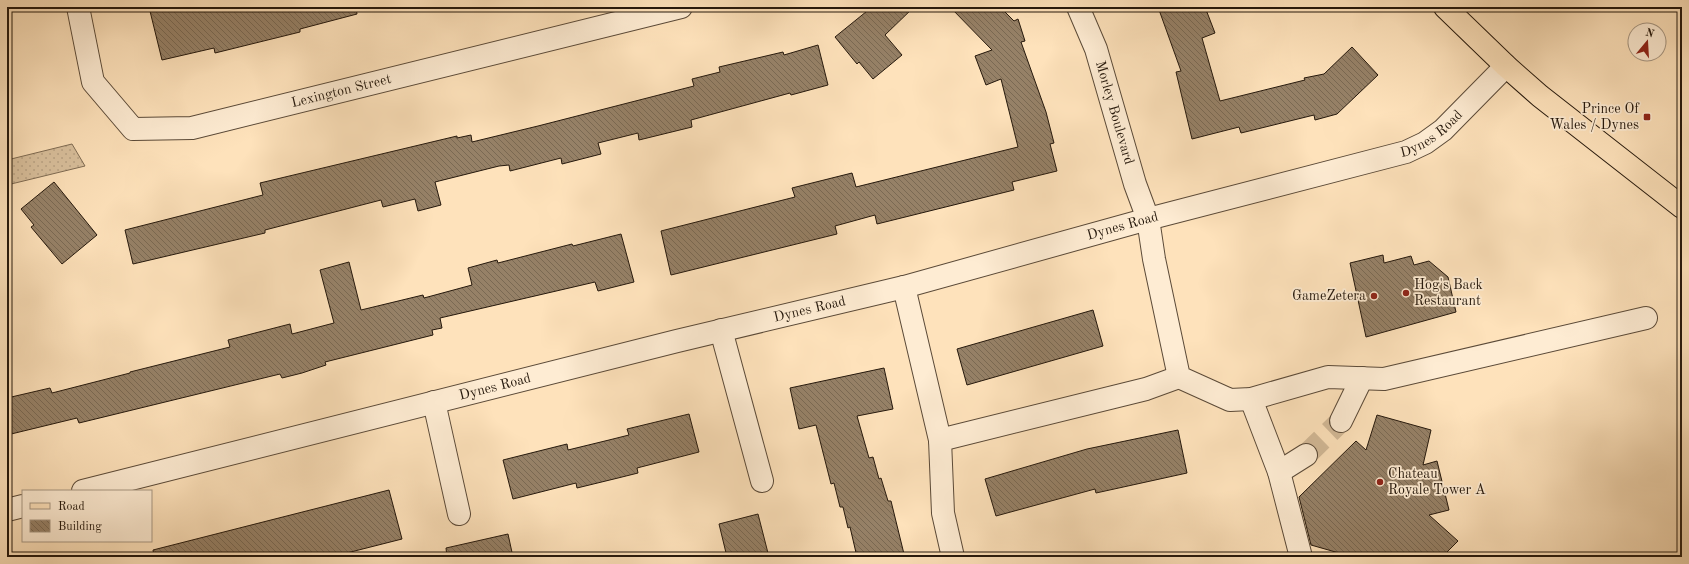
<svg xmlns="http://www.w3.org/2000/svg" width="1689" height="564" font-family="'Old Standard TT',serif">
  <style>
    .grass { fill: url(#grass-dots); stroke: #7f6c54 }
    .building { fill: url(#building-back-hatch); stroke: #25180c }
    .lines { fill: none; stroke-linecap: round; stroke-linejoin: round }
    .minor-tunnel { stroke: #d3ba98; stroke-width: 22; stroke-dasharray: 22 11; stroke-linecap: butt }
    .minor-casing { stroke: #5b4a38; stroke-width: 24 }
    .major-casing { stroke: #25180c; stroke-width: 24 }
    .minor { stroke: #feecd3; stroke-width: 22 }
    .major { stroke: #fee2bb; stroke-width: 22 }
    .poi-dot { fill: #8f2418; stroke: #feecd3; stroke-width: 1.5 }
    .labels { text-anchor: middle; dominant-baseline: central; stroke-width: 3.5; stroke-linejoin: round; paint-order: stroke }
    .street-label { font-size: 14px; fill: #25180c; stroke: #feecd3 }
    .poi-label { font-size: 14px; fill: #25180c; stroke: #feecd3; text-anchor: end }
  </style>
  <defs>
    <pattern id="grass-dots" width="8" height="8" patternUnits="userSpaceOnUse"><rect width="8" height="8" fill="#d9c09d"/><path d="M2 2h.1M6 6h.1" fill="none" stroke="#baa486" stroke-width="1.8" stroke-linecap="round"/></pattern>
    <pattern id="building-back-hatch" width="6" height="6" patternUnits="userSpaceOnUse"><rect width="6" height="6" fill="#968167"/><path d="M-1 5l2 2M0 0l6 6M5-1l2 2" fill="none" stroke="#7a6953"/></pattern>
  </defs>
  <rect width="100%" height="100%" fill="#fee2bb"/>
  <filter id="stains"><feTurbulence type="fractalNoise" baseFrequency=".005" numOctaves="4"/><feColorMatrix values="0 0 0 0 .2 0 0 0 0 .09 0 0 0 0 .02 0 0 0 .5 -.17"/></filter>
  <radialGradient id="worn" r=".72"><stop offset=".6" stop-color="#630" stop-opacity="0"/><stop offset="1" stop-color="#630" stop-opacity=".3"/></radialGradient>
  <!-- grass -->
  <path class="grass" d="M72,144L85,166L7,185V160Z"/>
  <!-- building -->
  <path class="building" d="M149,7H356L357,14L300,29V32L215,53L214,48L162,60Z
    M872,7H914L885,35L902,55L873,79L859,62L857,64L835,37Z
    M950,7H1000L1014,21L1018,19L1025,41L1021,42L1046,112L1054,143L1050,144L1057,171L1012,182L1014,190L877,224L875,215L835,226L837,234L671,275L661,231L795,197L792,188L852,173L856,187L1018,147L1001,79L986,85L975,56L992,50Z
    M1158,7H1205L1215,33L1202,38L1220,101L1305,80L1304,78L1324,74L1352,47L1378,75L1337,114L1315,120L1314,115L1241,133L1239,127L1192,139L1176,72L1181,71Z
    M818,45L828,85L791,95L790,93L691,120L692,127L639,140L638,133L598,143L601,154L562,164L561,158L510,171L509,165L499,166L435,182L441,205L418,211L415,199L383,207L381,200L265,230V233L133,264L125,230L263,195L260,183L457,136V138L471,135L472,142L538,126L694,86L692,79L720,72L719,67L783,52L784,55Z
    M54,182L97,235L62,264L31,227L34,225L21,209Z
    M621,234L634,282L598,291L595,282L440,318L442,328L432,330L433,335L325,362L326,365L302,373L282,378L280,374L79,423L77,418L7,435V398L50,388L52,393L130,373V372L230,347L228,340L290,324L292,334L334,323L320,270L349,262L361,310L423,295L424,298L472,285L468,268L497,260L498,263L572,244L573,246Z
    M1383,255L1384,263L1411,256L1414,265L1429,261L1448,277L1456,312L1366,337L1350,263Z
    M1093,310L1103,346L967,385L957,349Z
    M884,368L893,409L857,416L869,458L873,457L879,479L881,478L888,501H891L904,554L892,557H857L850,527L848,528L843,507H840L834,483L831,484L816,425L799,429L790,388Z
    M689,414L699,452L637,468L638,473L618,478L577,488L576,483L513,499L503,460L567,444L568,450L609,440L629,435L627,429Z
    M1377,415L1431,430L1423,465L1437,461L1449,510L1429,515L1458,541L1442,557H1353L1311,545L1299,497L1356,441L1366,450Z
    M1178,430L1187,473L1096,493L1095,489L996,516L985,479L1087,449Z
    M389,490L402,539L331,557H154L153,550Z
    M758,514L769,557H727L719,524Z
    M508,534L513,557H447L446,548Z"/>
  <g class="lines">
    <!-- minor-tunnel -->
    <path class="minor-tunnel" d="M1306,455L1341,421"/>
    <defs>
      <g id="minor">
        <path id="s1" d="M78,7L93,82L133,129L192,128L681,7"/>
        <path id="s2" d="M1078,7L1096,49L1135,184L1148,219L1154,259L1179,377L1230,400L1251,399L1328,377L1384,379L1646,318"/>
        <path d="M904,287L940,440L943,513L953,557"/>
        <path d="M721,330L762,481"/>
        <path d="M1251,399L1279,472L1301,557"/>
        <path d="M434,402L459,514"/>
        <path d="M1341,421L1362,378"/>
        <path d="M940,440L1146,389L1179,377"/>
        <path d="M1279,472L1306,455"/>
        <path id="s3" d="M83,491L677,341L904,287L1148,219L1406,152L1425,143L1443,130L1506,66"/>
        <path d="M7,510L23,506"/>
      </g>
      <path id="major" d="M1445,7L1506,66L1540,96L1682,207"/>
    </defs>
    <!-- minor casing -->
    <use href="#minor" class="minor-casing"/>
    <!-- major casing -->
    <use href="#major" class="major-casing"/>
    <!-- minor -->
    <use href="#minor" class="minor"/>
    <!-- major -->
    <use href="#major" class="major"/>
  </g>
  <!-- markers -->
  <g class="poi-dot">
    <rect x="1643" y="113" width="8" height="8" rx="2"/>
    <circle cx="1406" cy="293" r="4"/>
    <circle cx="1374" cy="296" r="4"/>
    <circle cx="1380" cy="482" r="4"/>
  </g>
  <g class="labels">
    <!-- street labels -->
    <g class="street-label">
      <text stroke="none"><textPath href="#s1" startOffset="351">Lexington Street</textPath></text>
      <text stroke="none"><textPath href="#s2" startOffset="112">Morley Boulevard</textPath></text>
      <text stroke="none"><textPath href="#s3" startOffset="1397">Dynes Road</textPath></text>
      <text stroke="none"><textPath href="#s3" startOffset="1073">Dynes Road</textPath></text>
      <text stroke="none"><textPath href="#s3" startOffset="749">Dynes Road</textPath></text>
      <text stroke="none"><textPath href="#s3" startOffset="425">Dynes Road</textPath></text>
    </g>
    <!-- poi labels -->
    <g class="poi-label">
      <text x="1639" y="109">Prince Of<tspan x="1639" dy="16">Wales / Dynes</tspan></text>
      <text x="1414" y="285" text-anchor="start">Hog's Back<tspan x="1414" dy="16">Restaurant</tspan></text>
      <text x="1366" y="296">GameZetera</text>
      <text x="1388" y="474" text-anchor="start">Chateau<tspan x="1388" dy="16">Royale Tower A</tspan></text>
    </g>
  </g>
  <!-- margin -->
  <rect width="1689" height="564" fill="none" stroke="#fee2bb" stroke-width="24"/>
  <rect x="8" y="8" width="1673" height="548" fill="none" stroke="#25180c" stroke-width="2"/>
  <rect x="12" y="12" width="1665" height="540" fill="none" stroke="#25180c"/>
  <!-- legend -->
  <rect x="22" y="490" width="130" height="52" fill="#feecd3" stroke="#a79783"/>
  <rect x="30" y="503" width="20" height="6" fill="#fee2bb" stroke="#a79783"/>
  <text x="58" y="510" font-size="12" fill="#25180c">Road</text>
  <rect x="30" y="520" width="20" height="12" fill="url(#building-back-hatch)" stroke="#a79783"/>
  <text x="58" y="530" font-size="12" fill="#25180c">Building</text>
  <!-- north arrow -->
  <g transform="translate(1647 42) rotate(18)"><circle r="19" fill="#feecd3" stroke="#a79783"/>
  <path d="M0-3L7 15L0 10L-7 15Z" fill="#8f2418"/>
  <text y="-6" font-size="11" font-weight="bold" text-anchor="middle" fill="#25180c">N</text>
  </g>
  <rect width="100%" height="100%" filter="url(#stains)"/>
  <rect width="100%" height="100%" fill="url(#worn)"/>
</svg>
